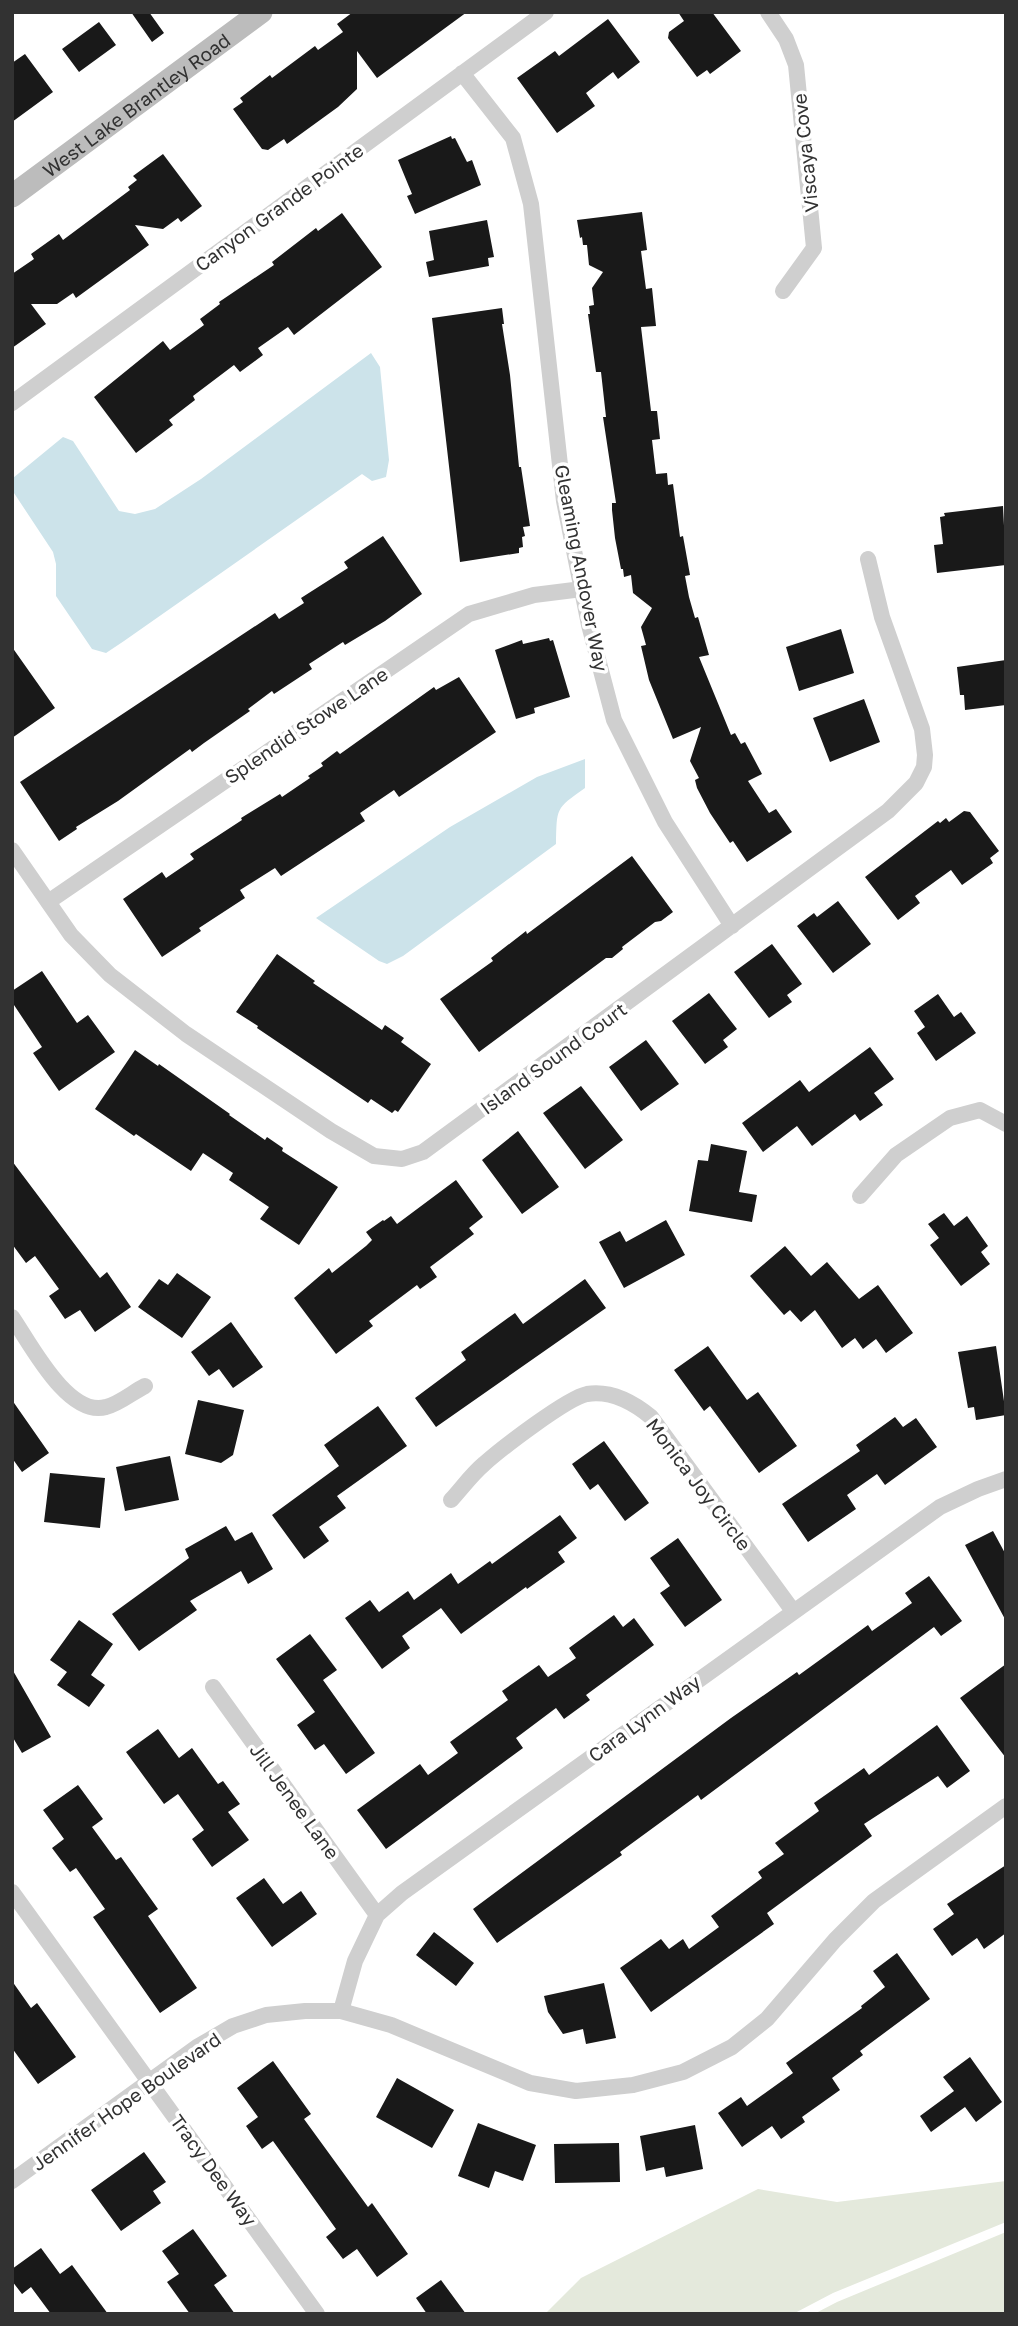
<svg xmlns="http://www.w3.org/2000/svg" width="1018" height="2326" font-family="'Golos Text',sans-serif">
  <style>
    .green { fill: #e4e9dc }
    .water { fill: #cce3ea }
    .building { fill: #191919 }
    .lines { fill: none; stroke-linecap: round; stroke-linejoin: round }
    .street { stroke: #cfcfcf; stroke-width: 16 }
    .secondary { stroke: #bcbcbc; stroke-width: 23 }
    .labels { text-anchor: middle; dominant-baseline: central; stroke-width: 7; stroke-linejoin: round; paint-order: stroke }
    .street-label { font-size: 19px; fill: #323232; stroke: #fff }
  </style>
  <rect width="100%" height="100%" fill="#fff"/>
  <!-- green -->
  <path class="green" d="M1006,2181V2222L833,2293L793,2314H545L581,2278L758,2189L837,2202Z
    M1006,2232V2314H814L837,2302Z"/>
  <!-- water -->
  <path class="water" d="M371,353L380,367L389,460L386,477L372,481L362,474L124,641L106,653L92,649L56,596V564L53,552L12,490L13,478L63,437L73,441L119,511L135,514L155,509L201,479Z
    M585,759V788C555,809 557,808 556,844L403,956L387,964L379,961L316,918L450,827L537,777Z"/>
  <!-- building -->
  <path class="building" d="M131,12H149L164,33L152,42Z
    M353,12H467L377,78L357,51V89L338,107L287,144L284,139L268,150L262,149L233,109L243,102L240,98L270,75L272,78L315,46L318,50L343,32L337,24Z
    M678,12H712L741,51L710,74L707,70L697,77L668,38L669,32L684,21Z
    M608,19L640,62L618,79L613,72L586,93L595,106L557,133L517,78L555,51L559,56Z
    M99,22L116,45L79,72L62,49Z
    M25,54L53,92L12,122V63Z
    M451,136L452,139L455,138L467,162L472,160L481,185L415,214L407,196L412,194L398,160Z
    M163,154L202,206L181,222L178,218L163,229L135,225L149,245L76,298L73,293L57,304H31L46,324L12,348V274L34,259L31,254L59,234L63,240L130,190L128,187L137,180L133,176Z
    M642,212L647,250L641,251L646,289L652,288L656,326L641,327L651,411H657L660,439L652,440L656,474L667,473L668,485L673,484L680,537L683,536L690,575L685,576L689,597L695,618L698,617L709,655L699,657L731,735L735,733L741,744L745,742L762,774L748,781L769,813L776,809L792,832L747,862L733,841L730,843L710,813L697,788L695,780L699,778L690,761L701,727L673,739L649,680L641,646L646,645L641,627L652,608L633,593L631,575L624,577L623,569H621L615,538L612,510V503H616L603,417H606L601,372H596L588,314H590L589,306L594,305L592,288L603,272L589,265L587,245H583L582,237L580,238L577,220Z
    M342,213L382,267L294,335L288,327L258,348L263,355L240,372L234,365L193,396L195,400L169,420L173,425L136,453L94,397L163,341L170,350L204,325L200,319L220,304L219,302L274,265L272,262L316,228L318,231Z
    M487,220L494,257L488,258L489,266L429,277L426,262L434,260L429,231Z
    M502,308L504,324H502L510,375L519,467H521L530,526L523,527L525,536L522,537L523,547L519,548V553L460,562L432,318Z
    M1003,506L1006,565L937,573L934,545L943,544L940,517L945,516L944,513Z
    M383,536L422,594L385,621L345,645L343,642L309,664L312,669L274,694L272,691L248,709L250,711L204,743L192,752L190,749L118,801L76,827L77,829L59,841L20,782L275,613L279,619L304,603L301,598L348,568L344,562Z
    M841,629L854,673L799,691L786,647Z
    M549,638L550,641L553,640L570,697L534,708L535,713L516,719L495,650L522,640L523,644Z
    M12,647L55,708L12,738Z
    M1006,660V705L965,710L964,695H960L957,667Z
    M459,677L496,732L399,797L394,790L360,813L365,821L281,876L275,868L240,890L245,898L199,928L201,931L162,957L123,899L162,872L166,878L194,859L190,854L242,820L241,818L280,794L282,797L310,778L308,776L323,766L321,763L337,751L340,754L434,687L436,690Z
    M864,699L880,742L830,762L813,718Z
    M964,811L970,812L999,851L990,858L993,863L962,885L951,870L915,896L920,903L898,920L865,877L938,821L940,823L946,818L949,822Z
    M632,856L673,912L661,921L655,922L622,947L623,949L612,958H606L479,1052L440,999L493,961L491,958L526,931L527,934Z
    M838,901L871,944L833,973L797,926L814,913L817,917Z
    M772,944L802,984L787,995L792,1002L769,1018L734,972Z
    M277,954L315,981L313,983L382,1030L385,1025L404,1038L401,1042L431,1064L398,1112L395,1110L392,1113L371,1099L368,1103L257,1028L258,1026L236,1012Z
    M42,971L77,1023L88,1015L115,1052L59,1091L33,1053L42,1047L12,1002V991Z
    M709,993L737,1029L723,1040L728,1047L705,1064L672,1021Z
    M938,994L954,1017L961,1012L976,1033L936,1061L917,1033L925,1027L914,1011Z
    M646,1040L679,1084L641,1111L609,1067Z
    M870,1047L894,1079L874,1093L883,1105L860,1121L855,1114L812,1146L797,1126L763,1152L742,1123L800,1080L809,1092Z
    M135,1050L158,1066L159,1064L230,1114L229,1115L265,1140L267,1137L283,1148L282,1151L338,1187L299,1245L260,1219L269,1207L229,1180L233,1173L203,1153L191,1171L136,1134L134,1136L95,1109Z
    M581,1086L623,1140L585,1169L543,1113Z
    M518,1131L559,1187L522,1214L482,1160Z
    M711,1144L747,1151L739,1192L757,1195L752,1222L689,1211L698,1160L708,1161Z
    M12,1161L100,1278L107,1272L131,1307L95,1332L80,1310L65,1319L49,1296L59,1289L35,1256L26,1263L12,1244Z
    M456,1180L483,1217L469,1228L474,1234L430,1267L437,1277L420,1289L417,1285L369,1321L373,1326L336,1354L294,1298L329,1268L332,1273L366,1246L372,1240L366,1232L383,1220L384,1221L391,1216L397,1224Z
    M944,1213L954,1226L967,1216L988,1246L981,1252L990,1264L961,1286L930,1245L939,1238L928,1224Z
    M666,1220L685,1255L624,1288L599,1242L620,1231L626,1242Z
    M785,1246L811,1276L827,1262L859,1299L878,1285L913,1333L886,1353L876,1339L863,1349L855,1338L842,1348L815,1310L801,1322L790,1310L784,1315L750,1276Z
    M177,1273L211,1297L182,1338L138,1307L159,1279L168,1285Z
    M585,1279L606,1308L436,1427L415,1398L466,1360L461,1352L515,1313L523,1324Z
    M231,1322L263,1367L233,1388L219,1369L209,1376L191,1352Z
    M708,1346L747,1400L758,1392L797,1446L759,1473L710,1406L704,1411L674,1370Z
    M996,1346L1006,1415L976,1420L974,1407L968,1408L958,1352Z
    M12,1400L49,1453L22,1472L12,1458Z
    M198,1400L244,1410L233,1455L221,1463L185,1454Z
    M378,1406L407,1446L337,1496L346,1508L319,1527L329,1541L304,1559L272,1515L339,1466L324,1445Z
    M895,1417L903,1427L916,1418L937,1447L885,1485L877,1474L847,1495L856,1509L808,1542L782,1504L860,1451L856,1445Z
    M604,1441L649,1503L625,1521L598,1484L590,1490L572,1464Z
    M170,1456L179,1500L125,1511L116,1467Z
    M50,1473L105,1478L100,1528L44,1522Z
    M560,1515L577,1538L558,1552L565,1562L527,1589L526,1587L461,1634L441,1608L402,1636L410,1648L382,1669L345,1618L370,1600L379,1612L408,1591L414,1600L451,1573L458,1584L490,1561L492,1564Z
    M226,1526L235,1541L252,1532L273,1569L248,1584L241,1571L190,1601L197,1610L139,1651L112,1614L189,1558L185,1549Z
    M993,1531L1006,1555V1621L965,1545Z
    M678,1538L722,1600L685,1627L660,1593L670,1586L650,1558Z
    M929,1576L962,1621L941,1636L934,1627L701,1800L698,1795L620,1852L622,1855L497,1943L473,1909L731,1718L797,1672L799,1675L868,1625L872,1631L912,1603L905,1593Z
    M614,1615L623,1627L634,1618L654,1645L586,1695L590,1700L564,1719L556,1708L516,1738L523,1748L386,1849L357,1810L420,1764L428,1775L458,1753L450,1742L508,1700L502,1691L539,1665L548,1677L576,1658L569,1648Z
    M79,1620L113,1644L91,1675L105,1685L89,1707L57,1685L67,1672L50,1660Z
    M310,1634L337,1670L323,1680L375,1753L346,1774L324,1744L315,1750L297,1725L315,1712L276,1659Z
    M1006,1664V1758L960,1698Z
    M12,1669L51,1737L22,1753L12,1736Z
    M937,1725L970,1771L947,1788L938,1776L864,1824L872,1836L767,1913L774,1924L651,2012L620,1968L661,1939L669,1949L683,1939L689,1949L719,1927L711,1916L762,1878L758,1872L784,1854L775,1843L819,1811L814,1803L864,1768L869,1775Z
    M158,1729L179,1758L192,1748L218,1784L223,1781L240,1804L228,1812L249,1840L212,1867L192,1839L204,1830L178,1794L164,1804L126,1752Z
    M78,1785L103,1819L92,1827L116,1860L121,1857L158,1909L148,1916L197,1988L160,2013L93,1917L105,1909L76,1868L70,1872L52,1848L64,1839L43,1810Z
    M1006,1865V1933L984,1949L977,1938L952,1956L933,1929L954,1914L947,1904Z
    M264,1878L283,1904L301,1891L317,1914L272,1947L236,1898Z
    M434,1932L474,1963L456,1986L416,1955Z
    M897,1953L930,1999L860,2051L863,2055L832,2078L840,2090L802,2117L805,2122L781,2139L772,2126L742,2147L718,2113L741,2097L747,2106L793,2073L786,2063L862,2008L861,2006L885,1987L873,1971Z
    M12,1981L31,2008L37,2003L76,2057L38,2084L12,2048Z
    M604,1983L616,2038L586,2044L583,2029L563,2034L548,2012L544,1996Z
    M970,2057L1002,2102L976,2122L965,2107L931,2132L920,2116L954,2091L943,2077Z
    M273,2061L311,2114L304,2119L368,2207L372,2203L408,2254L377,2277L357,2249L343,2259L326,2237L336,2229L273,2141L262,2149L246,2126L258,2117L237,2088Z
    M397,2078L454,2110L432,2148L376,2117Z
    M478,2123L536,2145L523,2181L495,2171L489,2188L458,2176Z
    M695,2125L703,2169L666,2177L664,2167L646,2171L640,2136Z
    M619,2143L620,2182L555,2183L554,2144Z
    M144,2152L166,2182L153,2191L161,2203L121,2231L91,2190Z
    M193,2229L227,2276L214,2285L235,2314H190L167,2282L179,2274L162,2251Z
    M41,2248L60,2274L72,2265L108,2314H51L31,2287L22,2294L12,2281V2269Z
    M441,2280L466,2314H427L416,2298Z"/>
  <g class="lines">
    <!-- street -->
    <path class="street" d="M768,12L786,39L796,65L814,248L783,291
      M462,73L513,138L531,204L564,501L589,625L614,720L665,822L732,926
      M12,403L546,12
      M12,850L71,935L110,975L186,1034L331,1131L374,1156L402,1159L423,1152L888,811L916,783L924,767L925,755L922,729L882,617L868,559
      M48,902L469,614L534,595L582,589
      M860,1196L896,1155L950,1118L980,1110L1006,1124
      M12,1317C30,1343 68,1418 106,1407C119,1404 133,1392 145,1386
      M451,1500C462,1488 472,1474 484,1464C502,1448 567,1398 587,1394C612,1390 634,1403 651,1417L793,1611
      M213,1687L377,1915
      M12,1892L317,2314
      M341,2011L355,1961L377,1915L402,1893L940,1507L978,1489L1006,1479
      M12,2181L197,2047L233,2026L266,2015L305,2011H341L391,2025L530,2083L576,2091L633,2085L683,2072L732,2047L767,2019L835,1940L874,1901L1006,1806"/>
    <!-- secondary -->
    <path class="secondary" id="s1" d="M12,196L261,12"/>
  </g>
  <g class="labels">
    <!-- street labels -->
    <g class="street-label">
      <text stroke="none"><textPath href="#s1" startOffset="154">West Lake Brantley Road</textPath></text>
      <text transform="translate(805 153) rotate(-96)">Viscaya Cove</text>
      <text transform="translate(279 207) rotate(-36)">Canyon Grande Pointe</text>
      <text transform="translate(582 568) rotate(79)">Gleaming Andover Way</text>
      <text transform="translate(306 725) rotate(-34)">Splendid Stowe Lane</text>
      <text transform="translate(553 1058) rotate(-36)">Island Sound Court</text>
      <text transform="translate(699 1484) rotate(53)">Monica Joy Circle</text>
      <text transform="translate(644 1718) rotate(-36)">Cara Lynn Way</text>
      <text transform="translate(295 1801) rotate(54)">Jill Jenee Lane</text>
      <text transform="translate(126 2101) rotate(-35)">Jennifer Hope Boulevard</text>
      <text transform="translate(214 2170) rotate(54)">Tracy Dee Way</text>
    </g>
  </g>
  <!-- border -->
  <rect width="1018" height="2326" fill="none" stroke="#323232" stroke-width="28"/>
</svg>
